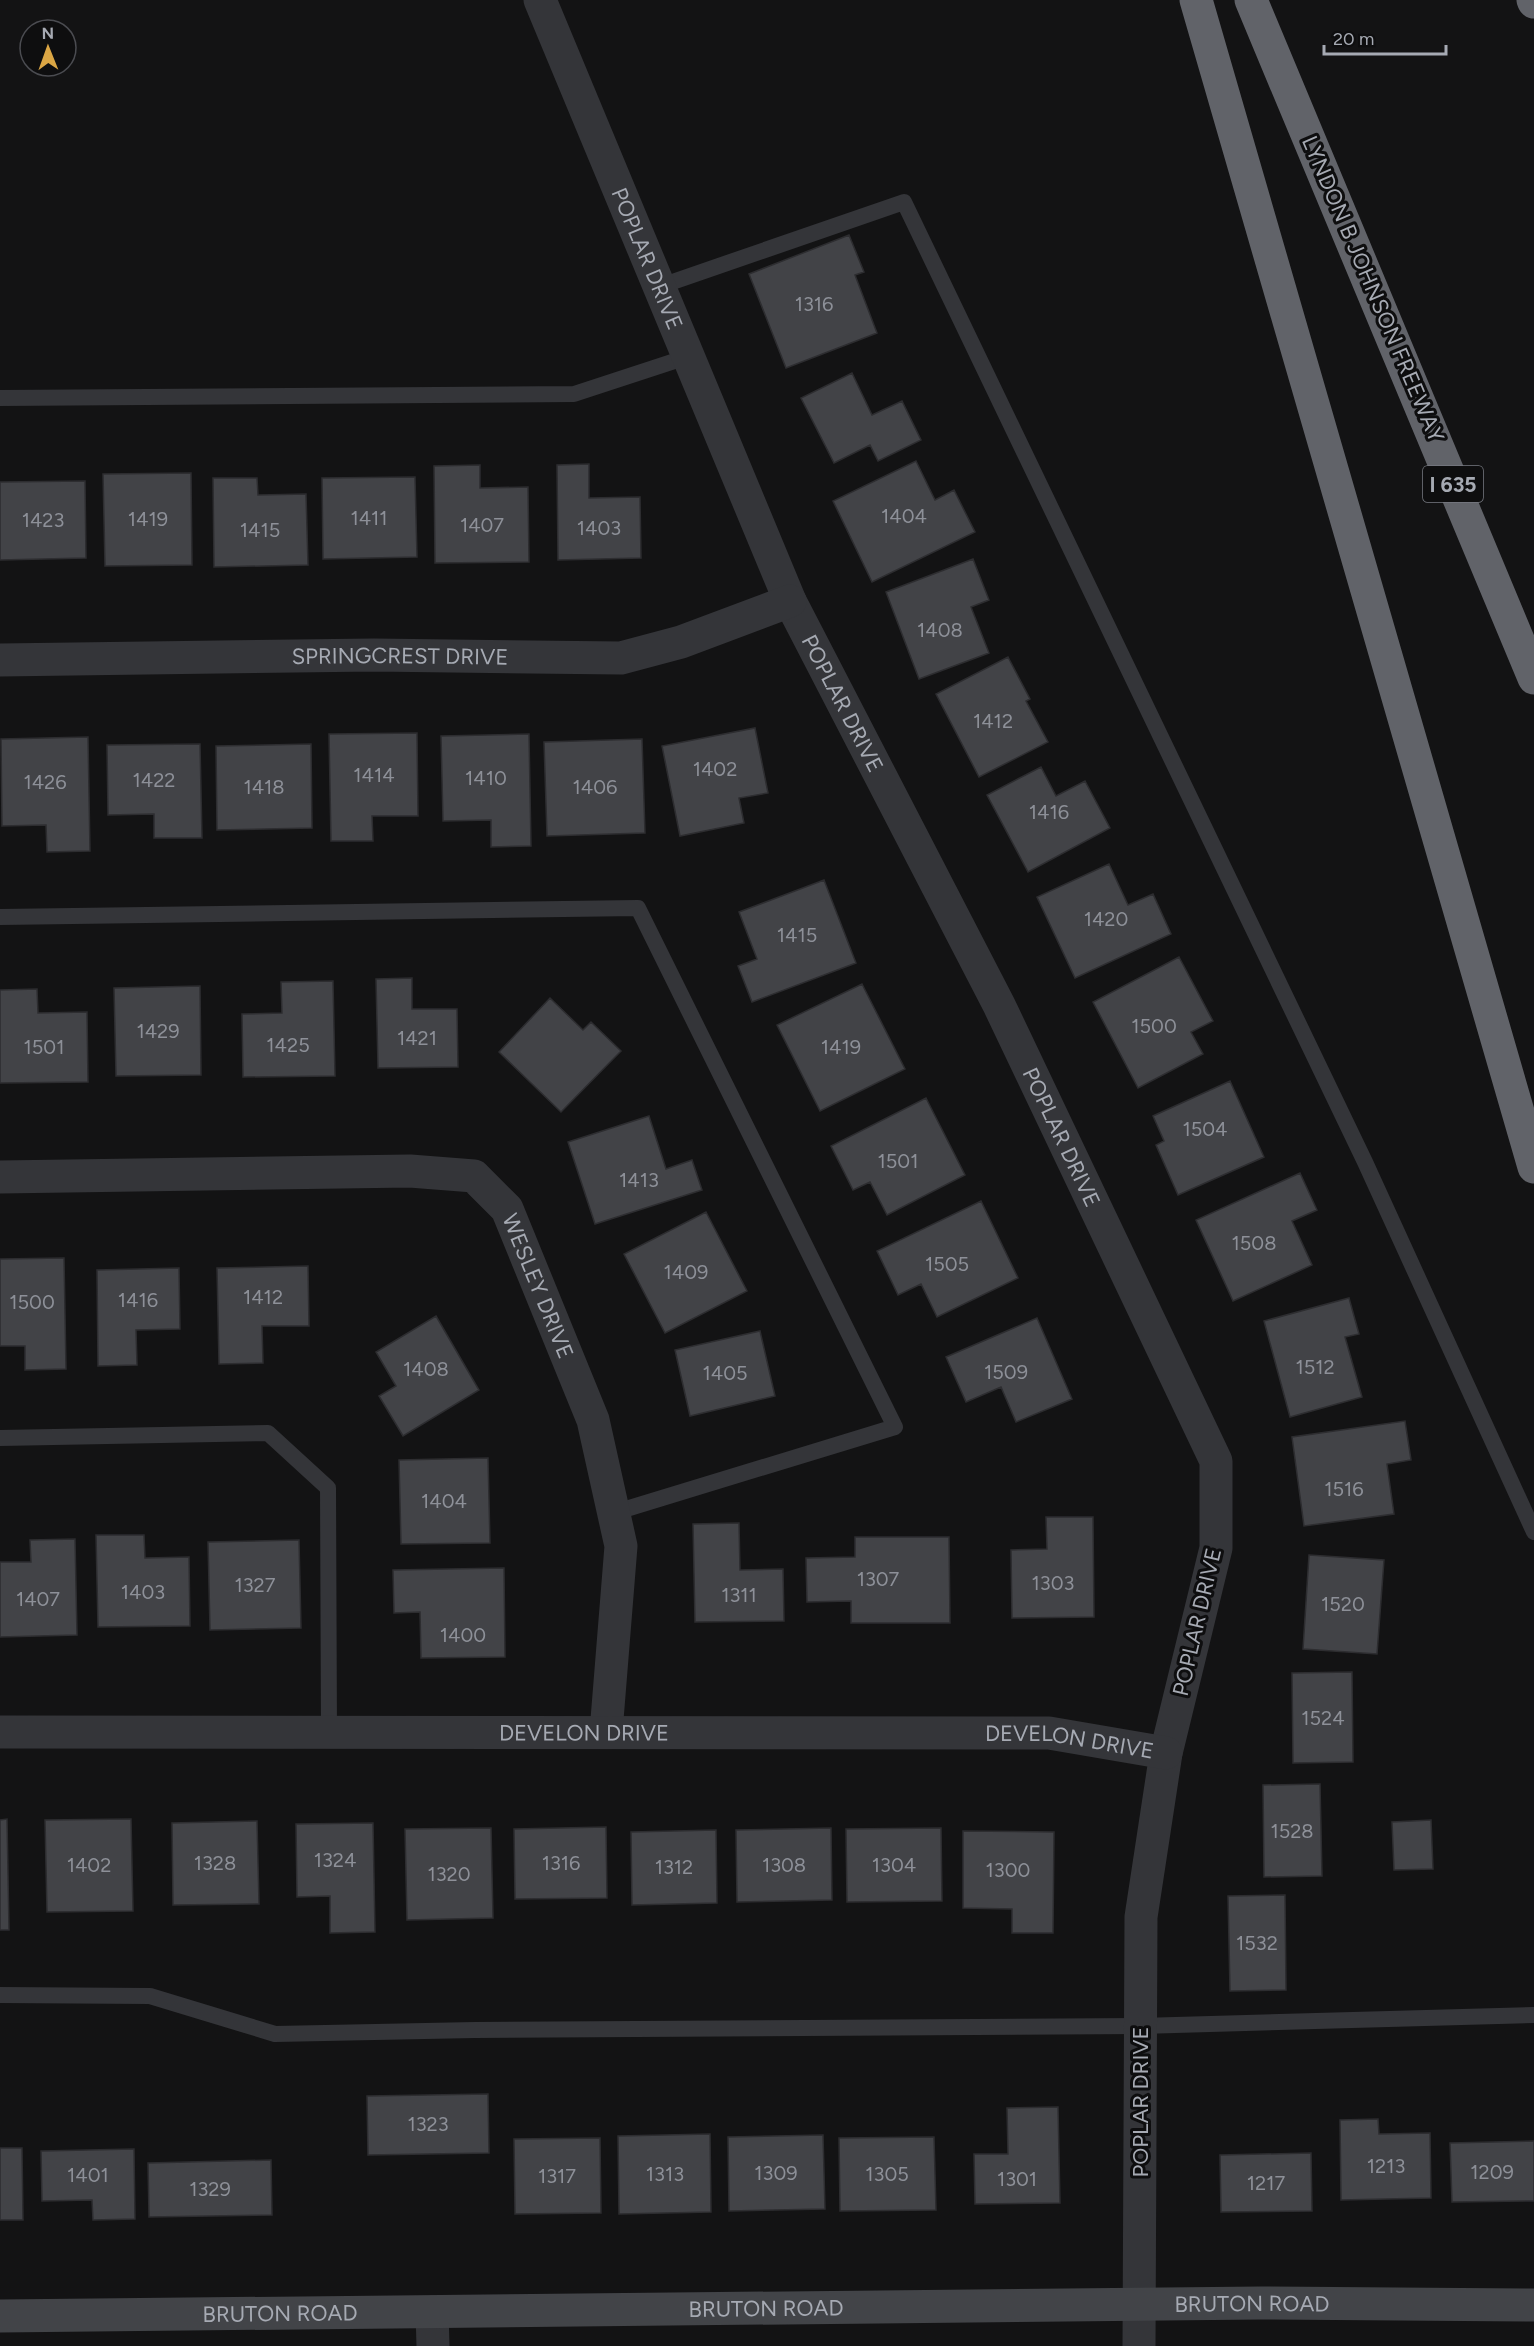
<svg xmlns="http://www.w3.org/2000/svg" width="1534" height="2346" font-family="Figtree,sans-serif">
  <style>
    .building { fill: #424347; stroke: #2d2d30; stroke-width: 1.5 }
    .lines { fill: none; stroke-linecap: round; stroke-linejoin: round }
    .lane { stroke: #343539; stroke-width: 16 }
    .street { stroke: #343539; stroke-width: 33 }
    .secondary { stroke: #424448; stroke-width: 33 }
    .highway { stroke: #616369; stroke-width: 33 }
    .labels { text-anchor: middle; dominant-baseline: central; stroke-width: 6; stroke-linejoin: round; paint-order: stroke }
    .number-label { font-size: 20px; fill: #8d9098 }
    .shield { fill: #0e0e0f; stroke: #787b82; stroke-width: 1.5 }
    .shield-label { font-size: 21px; font-weight: bold; fill: #a6aab3 }
    .street-label { font-size: 22px; fill: #a6aab3; stroke: #0e0e0f }
  </style>
  <rect width="100%" height="100%" fill="#131314"/>
  <!-- building -->
  <path class="building" d="M849,235L864,272L855,275L877,333L786,368L749,274Z
    M852,373L872,415L902,401L921,440L878,461L870,445L834,463L801,398Z
    M916,461L935,500L954,490L975,532L872,582L833,501Z
    M589,464V498L640,497L641,558L558,560L557,465Z
    M480,465V488L528,487L529,562L435,563L434,466Z
    M191,473L192,565L105,566L103,474Z
    M415,477L417,557L323,559L322,478Z
    M213,478H257L258,495L306,494L308,565L214,567Z
    M85,481L86,558L0,560V482Z
    M973,559L989,600L971,607L989,653L919,679L886,592Z
    M1008,657L1030,699L1026,701L1048,742L979,777L936,694Z
    M755,728L768,793L739,798L744,823L680,836L662,746Z
    M417,733L418,816H372L373,841H331L329,734Z
    M529,734L531,846L491,847V820L443,821L441,736Z
    M88,737L90,851L47,852L46,825L2,826L1,739Z
    M642,739L645,833L547,836L544,742Z
    M200,744L202,838H154V814L108,815L107,745Z
    M311,744L312,828L217,830L216,746Z
    M1041,767L1056,796L1085,781L1110,828L1028,872L987,795Z
    M1109,864L1128,905L1153,894L1171,934L1075,978L1037,897Z
    M824,880L856,963L752,1002L738,966L757,959L739,912Z
    M1179,957L1213,1021L1191,1032L1203,1054L1138,1088L1093,1002Z
    M412,978V1009H457L458,1067L378,1068L376,979Z
    M333,981L335,1076L243,1077L242,1014L282,1013L281,982Z
    M862,984L905,1069L820,1111L777,1025Z
    M200,986L201,1075L116,1076L114,988Z
    M37,989L38,1013L87,1012L88,1082L0,1083V990Z
    M550,998L583,1030L591,1022L621,1051L561,1112L499,1052Z
    M1230,1081L1264,1157L1178,1195L1156,1145L1164,1141L1153,1116Z
    M926,1098L965,1175L887,1215L870,1182L853,1190L831,1146Z
    M649,1116L666,1169L692,1160L702,1190L595,1224L568,1142Z
    M1300,1173L1317,1210L1292,1221L1312,1265L1233,1301L1196,1220Z
    M981,1201L1018,1278L937,1317L921,1284L898,1295L877,1251Z
    M706,1212L747,1291L665,1333L624,1254Z
    M64,1258L66,1369L25,1370V1346H0V1259Z
    M308,1266L309,1326H262L263,1363L219,1364L217,1268Z
    M179,1268L180,1329L136,1330L137,1365L98,1366L97,1270Z
    M1349,1298L1359,1334L1345,1337L1362,1397L1290,1417L1264,1321Z
    M436,1316L479,1390L403,1436L379,1396L396,1386L376,1352Z
    M1037,1318L1072,1399L1016,1422L1001,1387L966,1402L946,1357Z
    M760,1331L775,1396L690,1416L675,1350Z
    M1405,1421L1411,1460L1387,1464L1394,1514L1304,1526L1292,1437Z
    M488,1458L490,1543L401,1544L399,1460Z
    M1046,1517H1093L1094,1617L1012,1618L1011,1550L1047,1549Z
    M739,1523L740,1570L783,1569L784,1621L695,1622L693,1524Z
    M96,1535H144L145,1558L189,1557L190,1626L98,1627Z
    M855,1537H949L950,1623H851V1601L807,1602L806,1558L855,1557Z
    M75,1539L77,1635L0,1637V1562H31L30,1540Z
    M299,1540L301,1628L210,1630L208,1542Z
    M1309,1555L1384,1560L1377,1654L1303,1649Z
    M504,1568L505,1657L421,1658L420,1612L394,1613L393,1570Z
    M1352,1672L1353,1762L1293,1763L1292,1673Z
    M1320,1784L1322,1876L1264,1877L1263,1785Z
    M7,1819L9,1930H0V1820Z
    M131,1819L133,1911L47,1912L45,1820Z
    M1431,1820L1433,1869L1394,1870L1392,1822Z
    M257,1821L259,1904L173,1905L172,1823Z
    M373,1823L375,1932L330,1933V1896L297,1897L296,1824Z
    M606,1827L607,1898L515,1899L514,1829Z
    M491,1828L493,1918L407,1920L405,1829Z
    M831,1828L832,1900L737,1902L736,1830Z
    M941,1828L942,1901L847,1902L846,1829Z
    M716,1830L717,1903L632,1905L631,1832Z
    M963,1831L1054,1832L1053,1933H1012V1909L963,1908Z
    M1285,1895L1286,1990L1230,1991L1228,1896Z
    M488,2094L489,2153L368,2155L367,2096Z
    M1058,2107L1060,2203L975,2204L974,2154H1008L1007,2108Z
    M1378,2119L1379,2134L1430,2133L1431,2198L1341,2200L1340,2120Z
    M710,2134L711,2212L619,2214L618,2136Z
    M823,2135L825,2209L729,2211L728,2137Z
    M934,2137L936,2210L840,2211L839,2138Z
    M600,2138L601,2213L515,2214L514,2139Z
    M1534,2141V2201L1452,2202L1450,2143Z
    M0,2148H22L23,2220H0Z
    M134,2149L135,2219L93,2220L92,2200L42,2201L41,2151Z
    M1311,2153L1312,2211L1221,2212L1220,2155Z
    M271,2160L272,2215L149,2217L148,2163Z"/>
  <g class="lines">
    <!-- lane -->
    <path class="lane" d="M658,287L904,202L1365,1162L1534,1532
      M0,398L574,394L687,357
      M0,917L638,908L895,1427L613,1513
      M0,1438L268,1433L328,1488L329,1732
      M0,1995L150,1996L275,2034L475,2030L1140,2026L1534,2015"/>
    <!-- street -->
    <g class="street">
      <path id="s1" d="M540,0L790,601L999,1005L1216,1461V1548L1166,1753L1141,1917L1139,2346"/>
      <path id="s2" d="M0,660L374,655L621,658L681,642L790,601"/>
      <path id="s3" d="M0,1177L410,1171L474,1176L507,1209L593,1420L621,1546L606,1732"/>
      <path id="s4" d="M0,1732L1049,1733L1166,1753"/>
      <path d="M432,2312L433,2346"/>
    </g>
    <!-- secondary -->
    <path class="secondary" id="s5" d="M0,2316L1261,2303L1534,2305"/>
    <!-- highway -->
    <path class="highway" d="M1196,0L1534,1167
      M1251,0L1534,678
      M1533,0L1534,2"/>
  </g>
  <g class="labels">
    <!-- number labels -->
    <g class="number-label">
      <text x="814" y="304">1316</text>
      <text x="904" y="516">1404</text>
      <text x="369" y="518">1411</text>
      <text x="148" y="519">1419</text>
      <text x="43" y="520">1423</text>
      <text x="482" y="525">1407</text>
      <text x="599" y="528">1403</text>
      <text x="260" y="530">1415</text>
      <text x="940" y="630">1408</text>
      <text x="993" y="721">1412</text>
      <text x="715" y="769">1402</text>
      <text x="374" y="775">1414</text>
      <text x="486" y="778">1410</text>
      <text x="154" y="780">1422</text>
      <text x="45" y="782">1426</text>
      <text x="264" y="787">1418</text>
      <text x="595" y="787">1406</text>
      <text x="1049" y="812">1416</text>
      <text x="1106" y="919">1420</text>
      <text x="797" y="935">1415</text>
      <text x="1154" y="1026">1500</text>
      <text x="158" y="1031">1429</text>
      <text x="417" y="1038">1421</text>
      <text x="288" y="1045">1425</text>
      <text x="44" y="1047">1501</text>
      <text x="841" y="1047">1419</text>
      <text x="1205" y="1129">1504</text>
      <text x="898" y="1161">1501</text>
      <text x="639" y="1180">1413</text>
      <text x="1254" y="1243">1508</text>
      <text x="947" y="1264">1505</text>
      <text x="686" y="1272">1409</text>
      <text x="263" y="1297">1412</text>
      <text x="138" y="1300">1416</text>
      <text x="32" y="1302">1500</text>
      <text x="1315" y="1367">1512</text>
      <text x="426" y="1369">1408</text>
      <text x="1006" y="1372">1509</text>
      <text x="725" y="1373">1405</text>
      <text x="1344" y="1489">1516</text>
      <text x="444" y="1501">1404</text>
      <text x="878" y="1579">1307</text>
      <text x="1053" y="1583">1303</text>
      <text x="255" y="1585">1327</text>
      <text x="143" y="1592">1403</text>
      <text x="739" y="1595">1311</text>
      <text x="38" y="1599">1407</text>
      <text x="1343" y="1604">1520</text>
      <text x="463" y="1635">1400</text>
      <text x="1323" y="1718">1524</text>
      <text x="1292" y="1831">1528</text>
      <text x="335" y="1860">1324</text>
      <text x="215" y="1863">1328</text>
      <text x="561" y="1863">1316</text>
      <text x="89" y="1865">1402</text>
      <text x="784" y="1865">1308</text>
      <text x="894" y="1865">1304</text>
      <text x="674" y="1867">1312</text>
      <text x="1008" y="1870">1300</text>
      <text x="449" y="1874">1320</text>
      <text x="1257" y="1943">1532</text>
      <text x="428" y="2124">1323</text>
      <text x="1386" y="2166">1213</text>
      <text x="1492" y="2172">1209</text>
      <text x="776" y="2173">1309</text>
      <text x="665" y="2174">1313</text>
      <text x="887" y="2174">1305</text>
      <text x="88" y="2175">1401</text>
      <text x="557" y="2176">1317</text>
      <text x="1017" y="2179">1301</text>
      <text x="1266" y="2183">1217</text>
      <text x="210" y="2189">1329</text>
    </g>
    <!-- shield labels -->
    <rect class="shield" x="1423" y="466" width="60" height="36" rx="4.5"/>
    <g class="shield-label">
      <text x="1453" y="484">I 635</text>
    </g>
    <!-- street labels -->
    <g class="street-label">
      <text stroke="none"><textPath href="#s1" startOffset="280">POPLAR DRIVE</textPath></text>
      <text transform="translate(1373 289) rotate(67)">LYNDON B JOHNSON FREEWAY</text>
      <text stroke="none"><textPath href="#s2" startOffset="400">SPRINGCREST DRIVE</textPath></text>
      <text stroke="none"><textPath href="#s1" startOffset="766">POPLAR DRIVE</textPath></text>
      <text stroke="none"><textPath href="#s1" startOffset="1252">POPLAR DRIVE</textPath></text>
      <text stroke="none"><textPath href="#s3" startOffset="604">WESLEY DRIVE</textPath></text>
      <text transform="translate(1197 1622) rotate(-77)">POPLAR DRIVE</text>
      <text stroke="none"><textPath href="#s4" startOffset="584">DEVELON DRIVE</textPath></text>
      <text stroke="none"><textPath href="#s4" startOffset="1070">DEVELON DRIVE</textPath></text>
      <text transform="translate(1140 2102) rotate(-90)">POPLAR DRIVE</text>
      <text stroke="none"><textPath href="#s5" startOffset="1252">BRUTON ROAD</textPath></text>
      <text stroke="none"><textPath href="#s5" startOffset="766">BRUTON ROAD</textPath></text>
      <text stroke="none"><textPath href="#s5" startOffset="280">BRUTON ROAD</textPath></text>
    </g>
  </g>
  <!-- north arrow -->
  <g transform="translate(48 48) rotate(359)"><circle r="28" fill="#0e0e0f" stroke="#4b4c51" stroke-width="1.5"/>
  <path d="M0-4.5L10 22L0 15L-10 22Z" fill="#dba644"/>
  <text y="-9" font-size="16" font-weight="bold" text-anchor="middle" fill="#a6aab3">N</text>
  </g>
  <!-- scale -->
  <path d="M1324 45v9h122v-9" fill="none" stroke="#a6aab3" stroke-width="3"/>
  <text x="1333" y="45" font-size="18" fill="#a6aab3" stroke="#0e0e0f" stroke-width="4.5" paint-order="stroke">20 m</text>
</svg>
